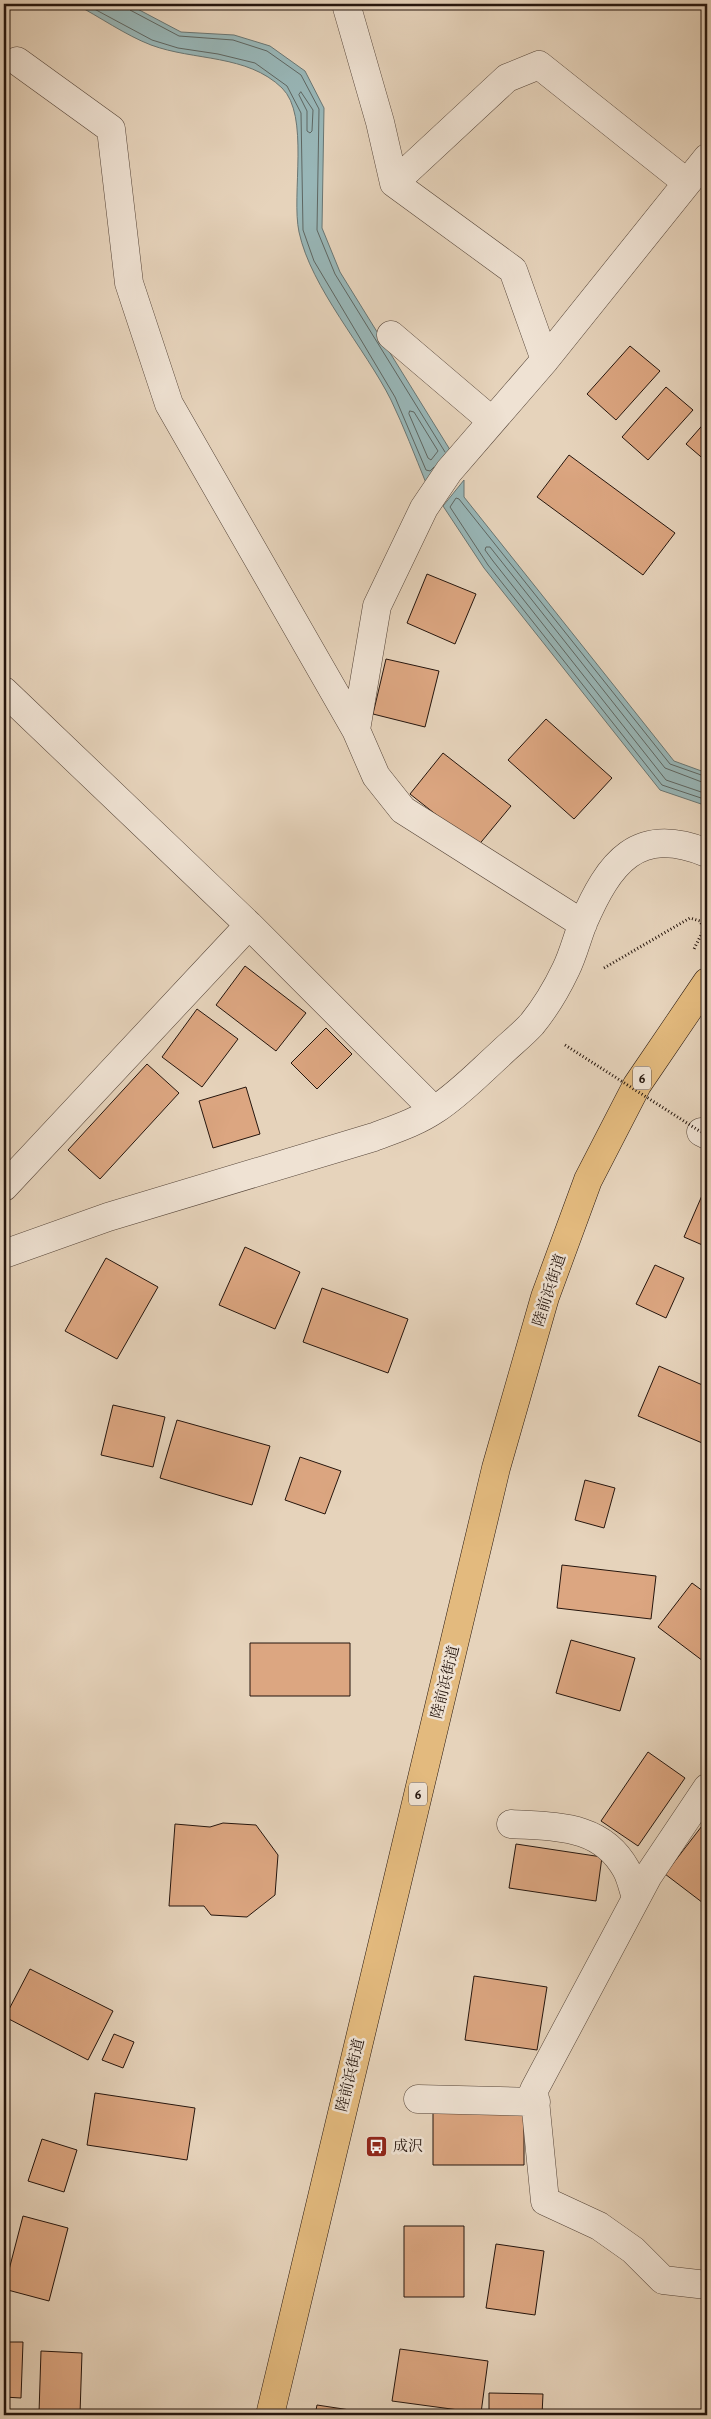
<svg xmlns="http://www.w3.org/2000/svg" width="711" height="2419" font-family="Alegreya,'Noto Serif JP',serif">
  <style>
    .water { fill: #98b6b7; stroke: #6a7673 }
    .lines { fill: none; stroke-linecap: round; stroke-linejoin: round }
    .shore { stroke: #5e6662; stroke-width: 1 }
    .building { fill: #dca681; stroke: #25150d }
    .minor-casing { stroke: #554438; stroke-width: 29 }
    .highway-casing { stroke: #25150d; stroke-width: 29 }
    .path { stroke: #25150d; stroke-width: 3; stroke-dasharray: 1 2.5; stroke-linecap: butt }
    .minor { stroke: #efe2d3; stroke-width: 28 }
    .highway { stroke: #e3ba7e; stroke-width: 28 }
    .path-bridge { stroke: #25150d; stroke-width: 3; stroke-dasharray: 1 2.5; stroke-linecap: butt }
    .labels { text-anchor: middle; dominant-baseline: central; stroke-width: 5; stroke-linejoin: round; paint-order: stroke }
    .shield { fill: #efe2d3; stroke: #625248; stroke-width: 1 }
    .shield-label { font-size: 14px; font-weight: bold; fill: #25150d }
    .street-label { font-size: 15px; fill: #25150d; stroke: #efe2d3 }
    .poi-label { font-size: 15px; fill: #25150d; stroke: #efe2d3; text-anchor: start }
  </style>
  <rect width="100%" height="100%" fill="#e6d3bb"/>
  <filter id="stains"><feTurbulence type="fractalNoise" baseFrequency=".004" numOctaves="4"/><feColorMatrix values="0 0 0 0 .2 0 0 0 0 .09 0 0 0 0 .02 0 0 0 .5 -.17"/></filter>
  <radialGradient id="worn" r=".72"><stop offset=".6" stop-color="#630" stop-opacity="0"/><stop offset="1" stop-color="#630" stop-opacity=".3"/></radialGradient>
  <!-- water -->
  <path class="water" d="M75,4H128L181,32L234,35L270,46L305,71L324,108L322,228L340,272L452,453L426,483C415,456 404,427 391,400C365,348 311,288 299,232C291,195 310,115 282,88C247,54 194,61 151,45C125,35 100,17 75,4Z
    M464,480V497L674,761L707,773V806L660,790L484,568L443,506Z"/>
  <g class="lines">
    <!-- shore -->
    <path class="shore" d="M85,4L152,40L178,48L218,54L255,63L287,86L301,113L303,230L314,261L395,397L426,470L430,471L434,467
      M127,4L130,10L179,36L233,40L267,51L301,75L319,109L317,230L335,274L445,452
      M301,92L313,110L312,131L310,133L307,131V111L299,95Z
      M410,411L414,412L438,451L431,460L428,458L409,414Z
      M707,777L670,764L459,499L456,498L450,507L488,565L662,785L707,800
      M707,784L665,768L490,547H486L485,550L493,561L666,780L707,794"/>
  </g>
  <!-- building -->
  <path class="building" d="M630,346L660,371L616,420L587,394Z
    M666,387L693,410L648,460L622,437Z
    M707,420V462L686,444Z
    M569,455L675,533L643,575L537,497Z
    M427,574L476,594L455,644L407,623Z
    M386,659L439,671L425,727L373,714Z
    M546,719L612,778L574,819L508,760Z
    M443,753L511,806L477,847L410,794Z
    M245,966L306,1013L276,1051L216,1005Z
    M197,1009L238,1039L202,1087L162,1057Z
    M326,1028L352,1054L317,1089L291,1063Z
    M147,1064L179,1093L100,1179L68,1150Z
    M246,1087L260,1134L213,1148L199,1101Z
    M707,1184V1247L684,1237Z
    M245,1247L300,1272L275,1329L219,1305Z
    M106,1258L158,1287L117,1359L65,1331Z
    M655,1265L684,1278L666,1318L636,1304Z
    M322,1288L408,1319L388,1373L303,1342Z
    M659,1366L707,1387V1445L638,1416Z
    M113,1405L165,1417L153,1467L101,1455Z
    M177,1420L270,1446L252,1505L160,1478Z
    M300,1457L341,1471L325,1514L285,1500Z
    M585,1480L615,1488L604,1528L575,1520Z
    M562,1565L656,1576L651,1619L557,1608Z
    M692,1583L707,1594V1664L658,1627Z
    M571,1640L635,1658L620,1711L556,1693Z
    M250,1643H350V1696H250Z
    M648,1752L685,1778L638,1846L601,1821Z
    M705,1822L707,1824V1906L665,1874Z
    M223,1823L256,1825L278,1855L275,1895L247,1917L211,1915L204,1906H169L175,1824L210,1827Z
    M516,1844L602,1857L596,1901L509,1888Z
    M30,1969L113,2011L88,2060L5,2017Z
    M474,1976L547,1987L537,2050L465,2040Z
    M114,2034L134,2042L123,2068L102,2060Z
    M95,2093L195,2108L187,2160L87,2145Z
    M433,2111H524V2165H433Z
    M42,2139L77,2150L64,2192L28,2181Z
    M23,2216L68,2228L49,2301L4,2289Z
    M404,2226H464V2297H404Z
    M496,2244L544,2251L535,2315L486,2308Z
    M4,2342H23L21,2398L4,2397Z
    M400,2349L488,2361L481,2413L392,2401Z
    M41,2351L82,2353L80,2414L39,2413Z
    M489,2393L543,2394L542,2415H489Z
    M317,2405L383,2415H315Z"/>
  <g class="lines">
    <defs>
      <path id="minor" d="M346,4L380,122L394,183L513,270L545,360
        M17,61L111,129L129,283L169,404L356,730L376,776L403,810L583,924
        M394,183L507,78L539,65L686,182
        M391,335L492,421
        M4,691L249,925L434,1110
        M356,730L377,606L424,508L449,471L545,360L707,158
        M701,1132L707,1135
        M4,1187L249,925
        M4,1254L108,1217L374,1137C395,1129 417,1122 436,1109C459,1094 478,1074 499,1055C509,1045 522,1035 532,1024C545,1008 557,988 566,969C573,955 577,938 583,923C609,863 637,824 707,853
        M707,1788L648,1876L534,2090L545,2201L599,2226L633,2250L663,2280L707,2285
        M511,1824C556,1827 601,1824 626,1869C631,1878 633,1889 636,1898
        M418,2099L536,2102"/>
      <path id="highway" d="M270,2415L496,1468L545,1297L588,1180L637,1085L707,982"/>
    </defs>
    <!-- minor casing -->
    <use href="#minor" class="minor-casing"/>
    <!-- highway casing -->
    <use href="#highway" class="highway-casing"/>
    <!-- path -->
    <path class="path" d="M604,968L690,918L700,921L704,929L693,951"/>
    <!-- minor -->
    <use href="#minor" class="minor"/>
    <!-- highway -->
    <use href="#highway" class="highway"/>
    <!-- path-bridge -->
    <path class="path-bridge" d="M565,1045L701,1132"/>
  </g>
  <!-- icons -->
  <defs>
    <symbol id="bus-square" viewBox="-11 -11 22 22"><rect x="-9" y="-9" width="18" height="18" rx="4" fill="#8f2418" stroke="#efe2d3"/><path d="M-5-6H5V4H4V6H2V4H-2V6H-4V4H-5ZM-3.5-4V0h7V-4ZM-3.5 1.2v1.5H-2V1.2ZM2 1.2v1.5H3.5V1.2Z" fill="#fff"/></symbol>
  </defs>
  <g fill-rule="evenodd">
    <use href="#bus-square" x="364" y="2134" width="25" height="25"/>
  </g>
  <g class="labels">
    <!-- shield labels -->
    <g class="shield">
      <rect x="633" y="1066.5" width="18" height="23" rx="4"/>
      <rect x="409" y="1782.5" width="18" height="23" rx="4"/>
    </g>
    <g class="shield-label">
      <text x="642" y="1078">6</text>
      <text x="418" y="1794">6</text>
    </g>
    <!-- street labels -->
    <g class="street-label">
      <text transform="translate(549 1290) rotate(-72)">陸前浜街道</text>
      <text transform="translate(445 1682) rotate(-76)">陸前浜街道</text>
      <text transform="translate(350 2075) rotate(-76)">陸前浜街道</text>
    </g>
    <!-- poi labels -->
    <g class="poi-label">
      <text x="393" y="2146">成沢</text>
    </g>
  </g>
  <!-- margin -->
  <rect width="711" height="2419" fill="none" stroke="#e6d3bb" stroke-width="20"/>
  <rect x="5" y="5" width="701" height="2409" fill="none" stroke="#25150d" stroke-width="2.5"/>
  <rect x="10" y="10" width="691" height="2399" fill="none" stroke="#25150d"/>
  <rect width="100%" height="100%" filter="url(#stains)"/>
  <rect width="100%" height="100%" fill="url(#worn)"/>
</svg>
